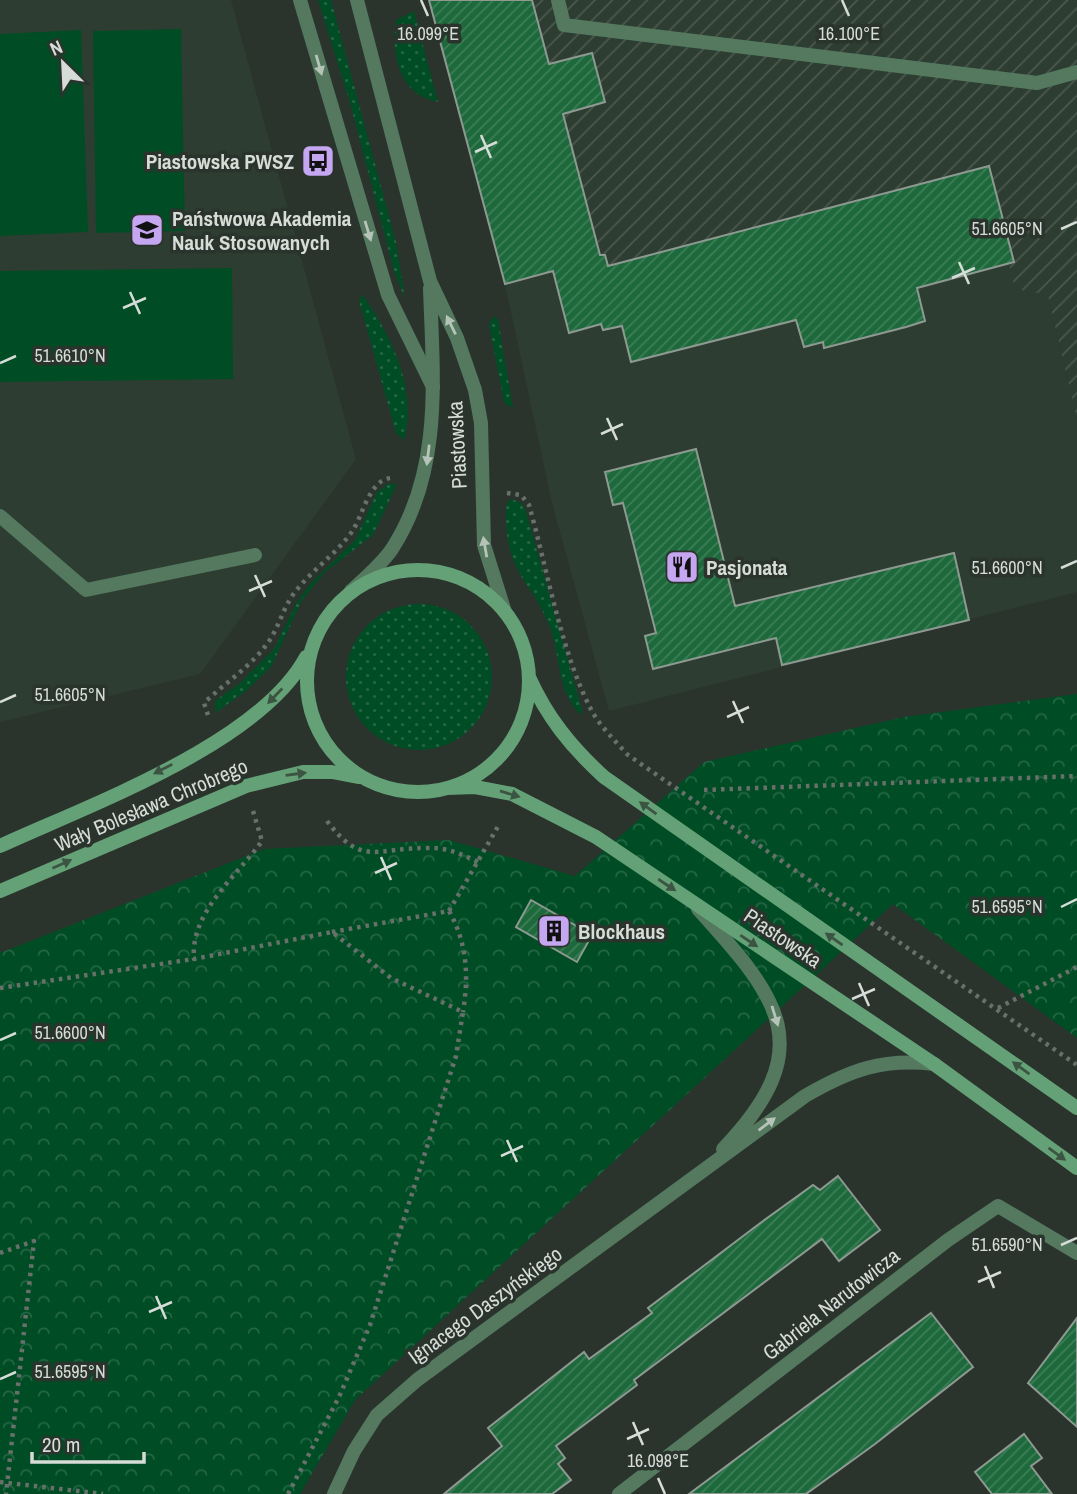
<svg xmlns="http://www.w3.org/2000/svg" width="1077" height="1494" font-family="'Archivo Narrow',sans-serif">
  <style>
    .built { fill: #2d3d31 }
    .industrial { fill: url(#industrial-furrows) }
    .green { fill: url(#green-dots) }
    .forest { fill: url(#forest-crowns) }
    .pitch { fill: #004d25 }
    .building { fill: url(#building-hatch); stroke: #8e9a91; stroke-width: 2 }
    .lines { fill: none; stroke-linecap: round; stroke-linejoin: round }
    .path { stroke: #67706a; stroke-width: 4.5; stroke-dasharray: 3.5 5; stroke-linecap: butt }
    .lane { stroke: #54795f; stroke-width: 14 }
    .street { stroke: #54795f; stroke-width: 14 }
    .secondary { stroke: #65a177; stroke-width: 14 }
    .oneway { fill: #b6c3b9 }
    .oneway2 { fill: #3c5543 }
    .ticks { fill: none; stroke: #d6dcd7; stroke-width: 2.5 }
    .labels { text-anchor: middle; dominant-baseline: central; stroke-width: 7; stroke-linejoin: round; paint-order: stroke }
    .poi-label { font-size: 21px; font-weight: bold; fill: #d6dcd7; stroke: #2a342d; text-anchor: start }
    .street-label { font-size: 21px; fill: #d6dcd7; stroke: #2a342d }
    .ticks-label { font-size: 18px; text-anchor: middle; fill: #d6dcd7; stroke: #2a342d; stroke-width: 7; stroke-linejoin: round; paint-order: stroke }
  </style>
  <defs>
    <pattern id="industrial-furrows" width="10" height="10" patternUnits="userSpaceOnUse" patternTransform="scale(1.75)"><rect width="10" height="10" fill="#2d3d31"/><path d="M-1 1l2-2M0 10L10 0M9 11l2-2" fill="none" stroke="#4b584e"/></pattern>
    <pattern id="green-dots" width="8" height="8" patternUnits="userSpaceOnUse" patternTransform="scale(1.75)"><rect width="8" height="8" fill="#004d25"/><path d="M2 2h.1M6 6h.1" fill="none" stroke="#246644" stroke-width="1.8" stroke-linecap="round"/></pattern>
    <pattern id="forest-crowns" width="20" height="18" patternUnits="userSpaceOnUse" patternTransform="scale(1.75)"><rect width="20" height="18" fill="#004d25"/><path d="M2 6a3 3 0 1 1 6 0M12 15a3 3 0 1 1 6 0" fill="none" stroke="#246644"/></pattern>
    <pattern id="building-hatch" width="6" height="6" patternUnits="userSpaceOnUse" patternTransform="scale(1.75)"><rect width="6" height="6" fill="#1d693c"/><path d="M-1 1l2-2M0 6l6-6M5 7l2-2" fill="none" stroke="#3d7e57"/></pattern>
  </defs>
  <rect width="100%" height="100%" fill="#2a342d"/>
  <!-- built -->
  <path class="built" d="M0,0H231L356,459L200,674L0,722Z
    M989,166L1014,262L1047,292L1077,419V592L609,711L552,503L505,284L600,255H605L609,265Z"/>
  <!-- industrial -->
  <path class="industrial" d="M429,0H1077V419L1047,292L1027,294L1013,282L1009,264L1014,262L989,166L608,266L605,255H601V258L505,284Z"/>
  <!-- green -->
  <path class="green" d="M318,0H331L396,242L405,299L394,271L350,103Z
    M414,11L438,102C399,95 391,55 396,20Z
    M362,294C391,335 418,389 404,440L396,433L359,301Z
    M494,316L498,320L513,408L504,403L503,397L489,325Z
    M388,484H397L373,535L325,572L302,600L271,667L246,691L215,713V701L240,683L274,649L297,602L310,584L355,540L377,492Z
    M510,499L520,502L525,508L582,710L581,715C555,689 562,655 548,623C530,579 508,575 506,519C506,511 505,505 510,499Z
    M346 677a73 73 0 1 1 146 0a73 73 0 1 1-146 0Z"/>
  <!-- forest -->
  <path class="forest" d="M1077,694V1038L893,904L355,1400L300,1494H0V953L264,849L449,840L575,876L704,762L904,717Z"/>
  <!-- pitch -->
  <path class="pitch" d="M181,29L185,231L96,233L93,31Z
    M81,30L88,232L0,236V34Z
    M232,268L233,379L0,382V271Z"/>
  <!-- building -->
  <path class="building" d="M429,0H532L549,64L592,53L605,102L563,114L600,255H605L608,266L989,166L1014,262L917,288L925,321L906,327L824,348L823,342L804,347L796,320L631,362L622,326L603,330L601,324L569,333L553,271L505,284Z
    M696,449L735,606L954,553L969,620L782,665L776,638L653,669L645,636L656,633L623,503L613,505L605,472Z
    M531,900L592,935L577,962L516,927Z
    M838,1176L880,1230L839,1261L822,1239L634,1380L637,1385L556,1446L565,1458L558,1464L571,1480L552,1494H444L502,1446L488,1428L584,1352L589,1359L652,1313L648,1308L759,1224L813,1185L820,1190Z
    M931,1313L973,1367L875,1444L806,1494H689Z
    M1077,1318V1427L1028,1383Z
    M1024,1434L1042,1458L1031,1466L1052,1494H992L975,1472Z"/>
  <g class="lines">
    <!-- path -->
    <path class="path" d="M507,493L521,495L529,505C547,568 562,657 593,713C602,728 615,741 628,755L1077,1065
      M208,715L204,703C225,683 250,667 267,644C279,628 283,607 295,592C312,570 335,555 351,533C364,515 369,476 395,478
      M704,790L1077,776
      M253,811L262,841C237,876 190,912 194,959L332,932L391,978L463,1012L456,1056L370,1325L339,1397L288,1494
      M327,821C362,867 375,848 425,848C445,847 460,853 478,862
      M449,911L500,823
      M332,932L449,911C467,943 469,975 463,1012
      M0,988L194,959
      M998,1008L1077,967
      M0,1253L34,1241L6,1494
      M0,1482L103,1494"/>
    <!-- lane -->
    <path class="lane" d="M300,0L388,295L433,387
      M558,0L564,25L1037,83L1077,72
      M0,516L86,590L255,555"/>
    <!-- street -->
    <path class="street" d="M357,0L430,281L457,338L475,390L481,423L484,545L505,612
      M351,591C365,578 381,565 392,549C443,470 433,378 430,288
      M698,909C780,999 820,1048 723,1149
      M334,1494L354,1451L377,1415L417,1380L805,1096C850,1070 882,1058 934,1064
      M619,1494L948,1240L998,1206L1077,1253"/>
    <!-- secondary -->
    <path class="secondary" d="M307 681a111 111 0 1 1 222 0a111 111 0 1 1-222 0Z
      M529,677C547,717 571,747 604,777L1077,1108
      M447,788L475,787L512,794L596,837L934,1064L1077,1168
      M0,846C89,805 259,744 306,657
      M0,891L246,786L303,772H332L358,777"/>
  </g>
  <!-- one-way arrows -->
  <defs><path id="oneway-solid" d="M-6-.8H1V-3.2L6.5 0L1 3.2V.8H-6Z" transform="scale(1.75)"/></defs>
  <g class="oneway">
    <use href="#oneway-solid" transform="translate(319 65) rotate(74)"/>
    <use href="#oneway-solid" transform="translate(368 231) rotate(73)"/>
    <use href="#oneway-solid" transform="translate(451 325) rotate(-116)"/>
    <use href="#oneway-solid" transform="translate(428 455) rotate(97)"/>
    <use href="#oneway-solid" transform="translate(485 547) rotate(-100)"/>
    <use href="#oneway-solid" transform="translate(775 1016) rotate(73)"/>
    <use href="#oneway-solid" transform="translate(767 1124) rotate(-37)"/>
  </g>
  <g class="oneway2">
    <use href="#oneway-solid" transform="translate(275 696) rotate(134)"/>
    <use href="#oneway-solid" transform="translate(163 769) rotate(153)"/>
    <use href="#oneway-solid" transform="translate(296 774) rotate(-8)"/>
    <use href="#oneway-solid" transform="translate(510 794) rotate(17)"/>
    <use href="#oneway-solid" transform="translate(648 808) rotate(-144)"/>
    <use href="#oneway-solid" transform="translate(62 864) rotate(-24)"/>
    <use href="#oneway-solid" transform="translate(667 885) rotate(34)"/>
    <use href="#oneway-solid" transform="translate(834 939) rotate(-145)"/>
    <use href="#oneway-solid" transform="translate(749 941) rotate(34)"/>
    <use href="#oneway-solid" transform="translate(1021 1068) rotate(-144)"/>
    <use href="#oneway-solid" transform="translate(1057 1154) rotate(36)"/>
  </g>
  <!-- ticks -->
  <path class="ticks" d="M421,0L428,16M842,0L849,16M481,135L491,158M475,152L497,142M1061,229L1077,222M959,262L969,284M952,278L975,268M130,292L140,314M123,308L146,298M0,363L16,356M607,418L617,440M601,434L623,424M1061,568L1077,561M255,575L265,597M249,591L272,581M733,701L743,723M0,702L16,695M727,717L749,707M381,857L391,880M375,873L397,863M1061,907L1077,899M859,983L869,1006M852,999L875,989M0,1040L16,1033M507,1140L517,1162M501,1156L523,1146M1061,1245L1077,1238M985,1266L994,1288M978,1282L1001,1272M156,1296L166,1319M149,1312L172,1302M0,1379L16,1372M633,1422L643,1445M627,1439L649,1429M658,1478L665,1494"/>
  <!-- icons -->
  <defs>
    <symbol id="bus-square" viewBox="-11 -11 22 22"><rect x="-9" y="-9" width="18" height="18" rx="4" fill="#c5a6f0" stroke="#2a342d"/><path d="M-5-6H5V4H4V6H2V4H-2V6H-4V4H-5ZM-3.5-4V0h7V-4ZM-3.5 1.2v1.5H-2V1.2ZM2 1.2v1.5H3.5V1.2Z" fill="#111"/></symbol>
    <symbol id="university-square" viewBox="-11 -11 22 22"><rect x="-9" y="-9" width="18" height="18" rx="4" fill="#c5a6f0" stroke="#2a342d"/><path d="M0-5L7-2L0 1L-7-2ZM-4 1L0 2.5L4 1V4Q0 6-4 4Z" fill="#111"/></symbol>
    <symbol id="restaurant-square" viewBox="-11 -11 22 22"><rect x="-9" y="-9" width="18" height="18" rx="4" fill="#c5a6f0" stroke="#2a342d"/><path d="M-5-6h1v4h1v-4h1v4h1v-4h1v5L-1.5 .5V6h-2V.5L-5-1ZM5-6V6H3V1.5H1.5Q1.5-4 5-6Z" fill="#111"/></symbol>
    <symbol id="building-square" viewBox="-11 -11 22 22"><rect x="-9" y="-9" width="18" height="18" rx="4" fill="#c5a6f0" stroke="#2a342d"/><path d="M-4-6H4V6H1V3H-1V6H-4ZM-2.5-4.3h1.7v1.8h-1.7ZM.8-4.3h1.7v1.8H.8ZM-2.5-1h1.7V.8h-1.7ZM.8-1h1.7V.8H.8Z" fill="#111"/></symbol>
  </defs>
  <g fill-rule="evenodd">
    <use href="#bus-square" x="299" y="142" width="38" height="38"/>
    <use href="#university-square" x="128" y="211" width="38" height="38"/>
    <use href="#restaurant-square" x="663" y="548" width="38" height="38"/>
    <use href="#building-square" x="535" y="912" width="38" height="38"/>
  </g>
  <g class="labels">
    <!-- poi labels -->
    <g class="poi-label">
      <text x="294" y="161" text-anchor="end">Piastowska PWSZ</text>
      <text x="172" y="218">Państwowa Akademia<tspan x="172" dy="24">Nauk Stosowanych</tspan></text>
      <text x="706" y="567">Pasjonata</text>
      <text x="578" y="931">Blockhaus</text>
    </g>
    <!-- street labels -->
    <g class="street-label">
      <text transform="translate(457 445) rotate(-93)">Piastowska</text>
      <text transform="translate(151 805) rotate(-23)">Wały Bolesława Chrobrego</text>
      <text transform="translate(783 938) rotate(34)">Piastowska</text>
      <text transform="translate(831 1304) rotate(-38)">Gabriela Narutowicza</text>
      <text transform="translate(485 1305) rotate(-36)">Ignacego Daszyńskiego</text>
    </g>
  </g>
  <g class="ticks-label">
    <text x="428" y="40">16.099°E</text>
    <text x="849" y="40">16.100°E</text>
    <text x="1007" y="235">51.6605°N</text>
    <text x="70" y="362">51.6610°N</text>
    <text x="1007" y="574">51.6600°N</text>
    <text x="70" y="701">51.6605°N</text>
    <text x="1007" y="913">51.6595°N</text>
    <text x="70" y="1039">51.6600°N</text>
    <text x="1007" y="1251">51.6590°N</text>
    <text x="70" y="1378">51.6595°N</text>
    <text x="658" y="1467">16.098°E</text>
  </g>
  <!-- north arrow -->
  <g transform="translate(63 63) rotate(336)" stroke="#2a342d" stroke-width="5" paint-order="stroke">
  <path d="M0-5L12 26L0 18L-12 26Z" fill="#d6dcd7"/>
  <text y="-10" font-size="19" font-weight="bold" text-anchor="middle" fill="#d6dcd7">N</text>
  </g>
  <!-- scale -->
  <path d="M32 1452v10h112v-10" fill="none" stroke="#d6dcd7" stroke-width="3.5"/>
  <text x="42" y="1452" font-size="21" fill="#d6dcd7" stroke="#2a342d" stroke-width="5" paint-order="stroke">20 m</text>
</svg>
